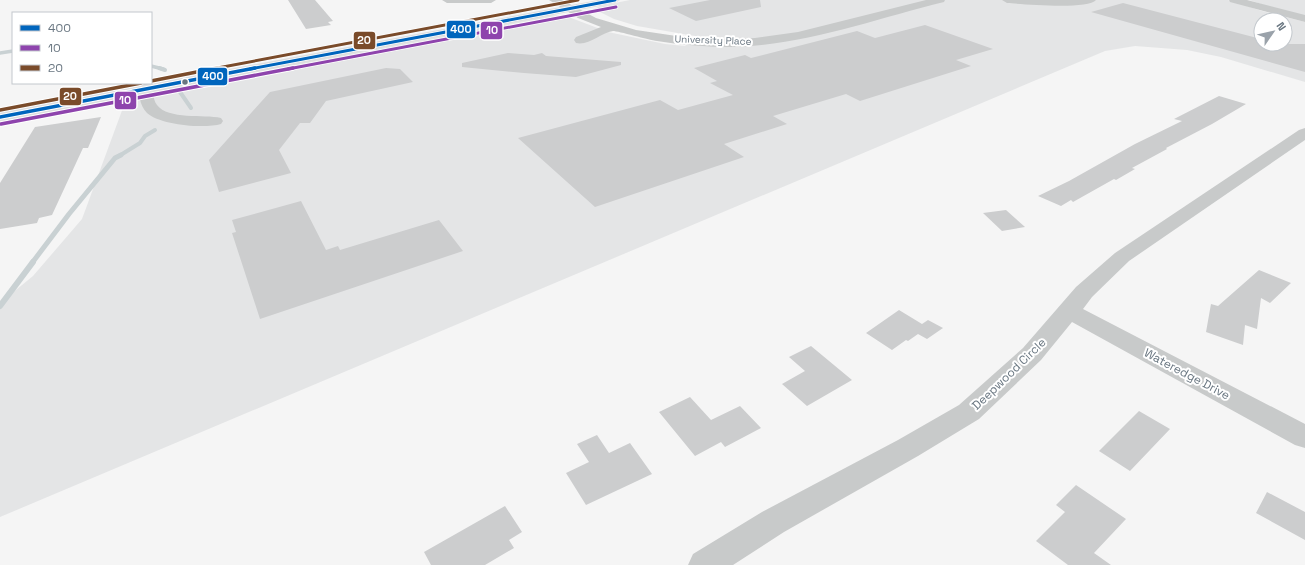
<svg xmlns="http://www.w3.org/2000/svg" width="1305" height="565" font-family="'Space Grotesk',sans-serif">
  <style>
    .built { fill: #e4e5e6; fill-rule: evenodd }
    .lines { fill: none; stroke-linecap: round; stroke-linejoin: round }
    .stream-far3 { stroke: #c9d1d3; stroke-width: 3.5 }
    .stream-far2 { stroke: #c9d1d3; stroke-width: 4 }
    .stream-far1 { stroke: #c9d1d3; stroke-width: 5 }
    .stream { stroke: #c9d1d3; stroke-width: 6 }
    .building { fill: #cccdce }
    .minor { fill: #c8caca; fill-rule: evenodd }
    .major { fill: #dddedf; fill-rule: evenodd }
    .bus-1-far1-casing { stroke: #fff; stroke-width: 4.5 }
    .bus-1-casing { stroke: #fff; stroke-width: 5.5 }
    .bus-2-far1-casing { stroke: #fff; stroke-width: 4.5 }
    .bus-2-casing { stroke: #fff; stroke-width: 5.5 }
    .bus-3-far1-casing { stroke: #fff; stroke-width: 4.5 }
    .bus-3-casing { stroke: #fff; stroke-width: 5.5 }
    .bus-1-far1 { stroke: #0065bd; stroke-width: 3 }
    .bus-1 { stroke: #0065bd; stroke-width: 3.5 }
    .bus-2-far1 { stroke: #8e44ad; stroke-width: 3 }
    .bus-2 { stroke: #8e44ad; stroke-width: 3.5 }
    .bus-3-far1 { stroke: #7a4b2a; stroke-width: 3 }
    .bus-3 { stroke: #7a4b2a; stroke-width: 3.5 }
    .bus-dot { fill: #697681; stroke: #fff; stroke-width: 1.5 }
    .labels { text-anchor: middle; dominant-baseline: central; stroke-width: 4; stroke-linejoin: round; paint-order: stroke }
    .far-street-label { font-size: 10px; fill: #697681; stroke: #fff }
    .street-label { font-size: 12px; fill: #697681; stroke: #fff }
    .line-badge { stroke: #fff; stroke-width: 1.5 }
    .badge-label { font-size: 11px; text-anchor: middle; font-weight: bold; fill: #fff }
  </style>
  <rect width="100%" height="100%" fill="#f5f5f5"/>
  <!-- built -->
  <path class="built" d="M630,0H1228L1262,11L1305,22V82L1221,57L1187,50L1135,46L1105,51L0,517V303L33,276L82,219L127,97L551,15L566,16L608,32L665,44L685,46L695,36L637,26L614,19L594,9L600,6ZM1261,20H1285V44H1261Z
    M1249,0H1305V16L1264,5Z"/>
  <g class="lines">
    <!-- stream-far3 -->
    <path class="stream-far3" d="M0,53L13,51
      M151,66L163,69"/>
    <!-- stream-far2 -->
    <path class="stream-far2" d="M159,68L165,70
      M180,92L191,108
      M119,156L140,143L145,136L155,130"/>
    <!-- stream-far1 -->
    <path class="stream-far1" d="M32,263L69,214L115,158L121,155"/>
    <!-- stream -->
    <path class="stream" d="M0,306L33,262"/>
  </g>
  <!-- building -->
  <path class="building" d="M288,0H315L333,21L328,22L331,25L306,29Z
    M710,0H760L761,7L696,21L669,8Z
    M1123,3L1261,39V44H1305V72L1091,12Z
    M925,25L993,49L956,60L971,66L860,101L846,94L773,116L787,124L724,144L744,157L595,207L518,138L660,100L678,110L733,95L710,83L717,81L694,68L745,55L751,58L857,31L875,38Z
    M508,53L534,55L542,53L546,56L621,62V65L576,77L524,73L462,67V63Z
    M386,68L400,69L413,82L326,101L310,123H300L279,150L291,173L219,192L209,160L270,92Z
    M1219,96L1246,104L1212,124L1166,148L1167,149L1132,168L1135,169L1116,180L1114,179L1073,202L1071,200L1061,206L1038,196L1069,181L1135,144L1182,121L1174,119Z
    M101,117L88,148H83L52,215L39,218L37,223L0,229V183L35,127Z
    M301,201L326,250L338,246L340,250L439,220L463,251L260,319L232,233L236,232L232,220Z
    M1006,210L1025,227L1002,231L983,213Z
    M1259,270L1291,283L1270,303L1261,298L1257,329L1245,325L1243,345L1206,332L1211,304L1218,306Z
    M899,310L922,324L928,320L943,328L927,339L918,334L908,341L906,340L892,350L866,333Z
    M811,346L852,380L807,406L782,384L805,371L789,357Z
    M690,397L711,420L740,406L761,428L725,447L721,442L695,456L659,412Z
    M1139,411L1170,429L1130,471L1099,451Z
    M597,435L609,453L630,443L652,474L586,505L566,473L589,462L577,444Z
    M1076,485L1126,519L1094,553L1111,565H1068L1036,541L1065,512L1056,505Z
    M1267,492L1305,512V540L1256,513Z
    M505,506L522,532L509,540L514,548L485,565H431L424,552Z"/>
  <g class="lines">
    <!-- minor -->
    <path class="minor" d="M442,0H496L491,3H447Z
      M549,0H562L596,18L636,30L683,37L732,39L755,38L798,32L926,0H945L944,2C875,19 805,45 733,47C708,47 682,45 657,41C649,40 618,31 613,31C600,33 589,46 576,43L574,40L576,37L601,27L578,18Z
      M1002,0H1096C1088,10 1022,4 1007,3Z
      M1229,0H1247L1305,15V22L1230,2Z
      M151,81C154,89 152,99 157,105C168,120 204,114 221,118L223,121L221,124C204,129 160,125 147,113C139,105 139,93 138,83H151Z
      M1305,128V140L1129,261L1092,297L1083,309L1305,424V448L1295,445L1072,322L1041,360L979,419L918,456L784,532L733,565H688L693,554L762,512L898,440L959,405L1023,348L1076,287L1115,253L1299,130Z"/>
    <!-- major -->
    <path class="major" d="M598,0H620L615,3L0,122V112Z"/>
    <defs>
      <path id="bus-1-far1" d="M250,69L615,0"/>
      <path id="bus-1" d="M0,117L255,68"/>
      <path id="bus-2-far1" d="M288,69L616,7"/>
      <path id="bus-2" d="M1,124L293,68"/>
      <path id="bus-3-far1" d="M212,69L578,0"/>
      <path id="bus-3" d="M151,81L217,68
        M0,110L141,83"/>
    </defs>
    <!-- bus-1-far1 casing -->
    <use href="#bus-1-far1" class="bus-1-far1-casing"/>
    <!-- bus-1 casing -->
    <use href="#bus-1" class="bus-1-casing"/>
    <!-- bus-2-far1 casing -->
    <use href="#bus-2-far1" class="bus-2-far1-casing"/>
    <!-- bus-2 casing -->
    <use href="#bus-2" class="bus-2-casing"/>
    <!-- bus-3-far1 casing -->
    <use href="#bus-3-far1" class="bus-3-far1-casing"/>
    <!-- bus-3 casing -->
    <use href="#bus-3" class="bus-3-casing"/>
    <!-- bus-1-far1 -->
    <use href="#bus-1-far1" class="bus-1-far1"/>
    <!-- bus-1 -->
    <use href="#bus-1" class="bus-1"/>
    <!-- bus-2-far1 -->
    <use href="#bus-2-far1" class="bus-2-far1"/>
    <!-- bus-2 -->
    <use href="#bus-2" class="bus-2"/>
    <!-- bus-3-far1 -->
    <use href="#bus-3-far1" class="bus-3-far1"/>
    <!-- bus-3 -->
    <use href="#bus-3" class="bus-3"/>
  </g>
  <!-- markers -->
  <circle class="bus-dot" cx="185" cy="82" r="3.5"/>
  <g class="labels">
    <!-- far-street labels -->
    <g class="far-street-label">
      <text transform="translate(713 40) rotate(2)">University Place</text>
    </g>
    <!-- street labels -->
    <g class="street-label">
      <text transform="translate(1009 374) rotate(-44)">Deepwood Circle</text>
      <text transform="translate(1187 374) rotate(28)">Wateredge Drive</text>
    </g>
  </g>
  <g class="line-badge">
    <rect x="446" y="20" width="30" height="19" rx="4" fill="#0065bd"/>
    <rect x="480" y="21" width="23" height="19" rx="4" fill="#8e44ad"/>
    <rect x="353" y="31" width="23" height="19" rx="4" fill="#7a4b2a"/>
    <rect x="197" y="67" width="31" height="19" rx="4" fill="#0065bd"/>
    <rect x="59" y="87" width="23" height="19" rx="4" fill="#7a4b2a"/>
    <rect x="114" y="91" width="23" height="19" rx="4" fill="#8e44ad"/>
  </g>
  <g class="badge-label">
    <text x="461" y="33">400</text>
    <text x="492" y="34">10</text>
    <text x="364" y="44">20</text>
    <text x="213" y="80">400</text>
    <text x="70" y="100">20</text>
    <text x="125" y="104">10</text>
  </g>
  <!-- legend -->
  <rect x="12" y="12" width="140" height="72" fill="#ffffff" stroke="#c3c8cd"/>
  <rect x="20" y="25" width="20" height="6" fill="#0065bd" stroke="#c3c8cd"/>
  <text x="48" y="32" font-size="12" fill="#697681">400</text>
  <rect x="20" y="45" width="20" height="6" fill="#8e44ad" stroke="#c3c8cd"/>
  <text x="48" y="52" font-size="12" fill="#697681">10</text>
  <rect x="20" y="65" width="20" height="6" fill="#7a4b2a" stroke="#c3c8cd"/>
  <text x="48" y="72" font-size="12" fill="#697681">20</text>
  <!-- north arrow -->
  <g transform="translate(1273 32) rotate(56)"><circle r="19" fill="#ffffff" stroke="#c3c8cd"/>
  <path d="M0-3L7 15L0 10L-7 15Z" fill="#9aa2aa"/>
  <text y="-6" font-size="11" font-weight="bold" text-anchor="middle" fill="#697681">N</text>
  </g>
</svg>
